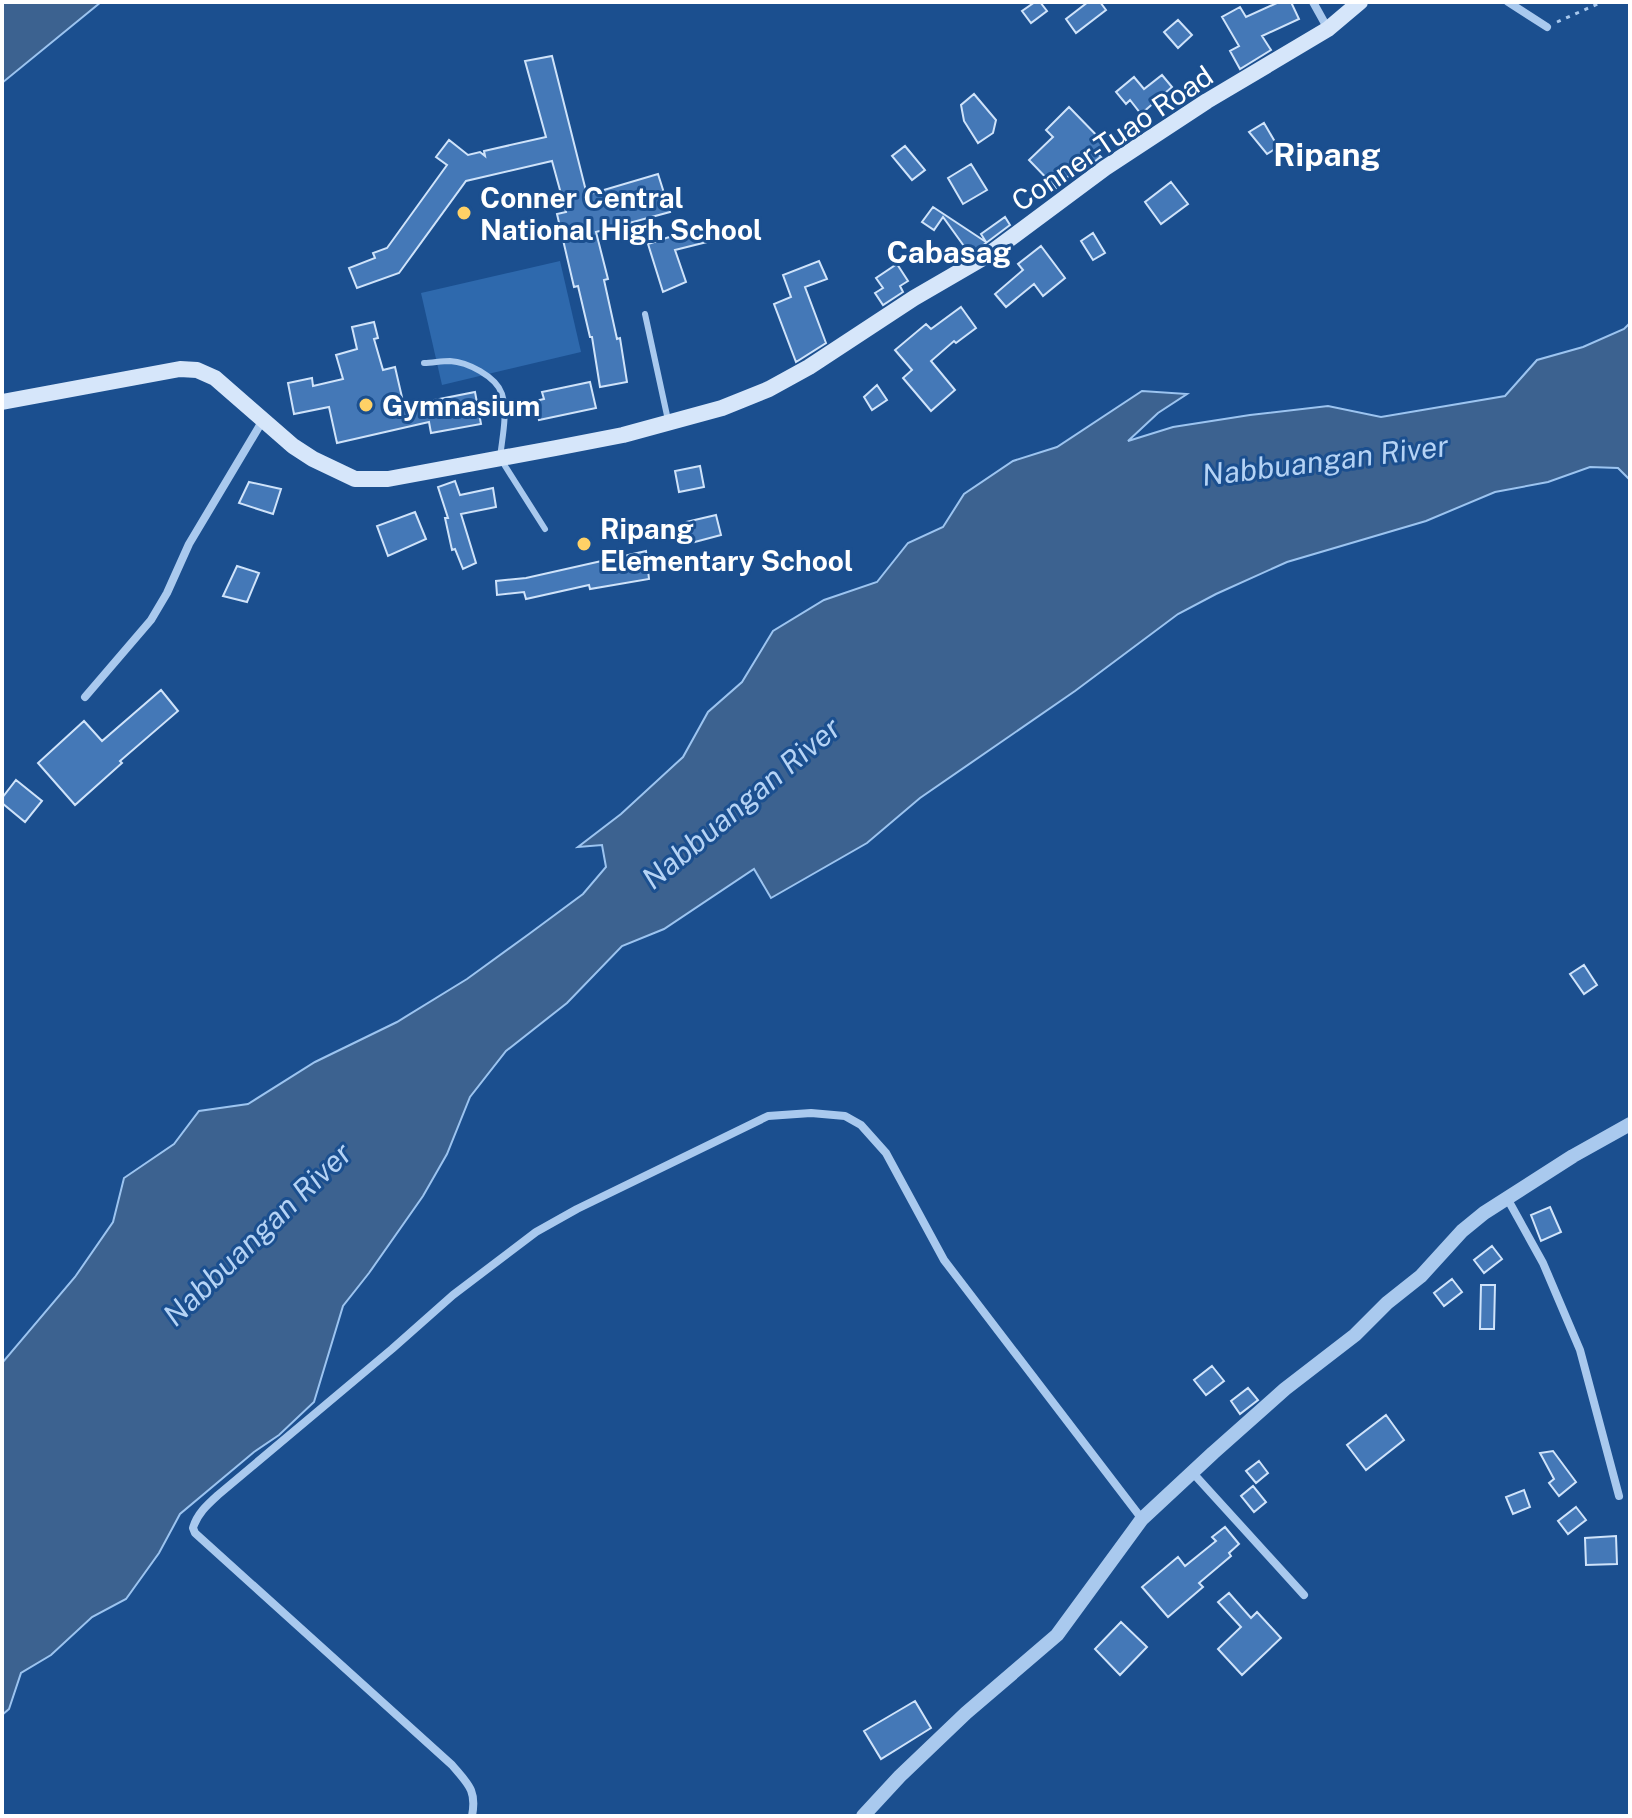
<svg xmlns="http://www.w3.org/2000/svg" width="1632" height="1818" font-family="'Public Sans',sans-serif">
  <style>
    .green { fill: #2e69ad }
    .water { fill: #3c6290; stroke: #9cc4f0; stroke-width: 2 }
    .building { fill: #4478b7; stroke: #cfe3fa; stroke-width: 2 }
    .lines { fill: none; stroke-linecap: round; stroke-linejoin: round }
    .path { stroke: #a9c9ee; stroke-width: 3; stroke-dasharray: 4 6; stroke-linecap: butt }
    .service { stroke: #a9c9ee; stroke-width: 6 }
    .minor { stroke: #a9c9ee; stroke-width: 8 }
    .tertiary { stroke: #a9c9ee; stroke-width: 14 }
    .secondary { stroke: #d6e6fa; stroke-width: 16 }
    .poi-dot { fill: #ffd166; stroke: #1b4f8f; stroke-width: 3 }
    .labels { text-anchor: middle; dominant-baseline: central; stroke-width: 6; stroke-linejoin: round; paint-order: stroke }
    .street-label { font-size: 28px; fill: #fff; stroke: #1b4f8f }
    .poi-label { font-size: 28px; font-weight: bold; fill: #fff; stroke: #1b4f8f; text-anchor: start }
    .neighbourhood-label { font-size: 30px; font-weight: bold; fill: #fff; stroke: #1b4f8f }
    .water-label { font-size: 30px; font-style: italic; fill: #b5d3f5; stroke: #1b4f8f }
    .quarter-label { font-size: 32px; font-weight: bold; fill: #fff; stroke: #1b4f8f }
  </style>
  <rect width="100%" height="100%" fill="#1b4f8f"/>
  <!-- green -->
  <path class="green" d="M560,261L581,352L442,385L421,293Z"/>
  <!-- water -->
  <path class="water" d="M2,2H101L2,83Z
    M1630,323V480L1618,468L1590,467L1548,482L1495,492L1426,521L1287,562L1216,594L1178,614L1075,691L920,798L867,843L771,898L754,869L664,929L622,946L567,1003L506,1051L470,1097L447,1154L423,1196L369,1273L343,1306L314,1402L279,1435L254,1452L180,1514L159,1553L126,1599L92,1617L51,1655L21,1673L9,1709L2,1715V1363L75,1277L113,1222L124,1178L174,1144L199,1111L248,1104L315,1062L397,1022L467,979L529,934L583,894L606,867L602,845L578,847L621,814L683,757L708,712L742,682L773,631L824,600L877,582L908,543L943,527L964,494L1013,461L1057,447L1142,391L1187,394L1158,413L1128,441L1173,427L1250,415L1328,406L1381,417L1505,396L1537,360L1583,347L1624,329Z"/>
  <!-- building -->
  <path class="building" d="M1035,2H1040L1047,11L1031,23L1022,11Z
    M1088,2H1100L1106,10L1076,33L1066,19Z
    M1279,2H1291L1299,19L1262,36L1271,50L1240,69L1230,51L1239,46L1222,17L1240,7L1246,17Z
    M1178,20L1192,35L1178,48L1164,32Z
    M552,56L587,195L658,174L670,212L596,232L608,279L604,280L617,339L620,338L627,382L600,387L592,337H590L578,286L574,287L557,214L566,212L552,161L466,181L399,273L357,288L349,268L375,258L373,253L387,248L447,165L436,157L449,140L468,155L480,152L485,156L484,151L546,137L525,61Z
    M1162,75L1172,87L1141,114L1130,100L1126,104L1116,92L1134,77L1144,89Z
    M974,94L996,120L993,133L978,143L964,121L961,105Z
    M1069,107L1106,145L1097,153L1101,157L1099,158L1084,170L1080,165L1056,188L1029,160L1053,137L1046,130Z
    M1264,123L1278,147L1267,154L1249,132Z
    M905,146L925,170L912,180L892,156Z
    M971,164L987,190L963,204L948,178Z
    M1171,182L1188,204L1161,224L1145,202Z
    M933,207L986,242L981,234L1005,217L1010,225L982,246L969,253L943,217L934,230L922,222Z
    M706,225L711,241L675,250L686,282L663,292L648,244Z
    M1093,233L1105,253L1093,260L1081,241Z
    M1041,246L1065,278L1043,296L1034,284L1006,307L995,294L1023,270L1018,264Z
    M819,261L827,279L805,287L826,343L796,362L774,304L791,297L783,275Z
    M897,264L908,281L900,286L903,292L883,305L875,293L883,288L876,278Z
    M961,307L976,328L956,343L954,341L931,361L955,390L931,411L903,378L912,370L895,350L926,324L931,329Z
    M374,322L378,338L374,339L383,370L395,367L404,406L475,392L481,424L431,433L429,422L337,443L329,407L294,414L288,383L312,378L313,386L343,379L336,355L357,349L352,327Z
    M590,382L596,408L539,420L535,401L544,399L542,392Z
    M877,385L887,400L872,410L864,397Z
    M700,466L704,487L679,492L675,471Z
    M455,481L460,495L493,488L496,507L461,514L476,563L463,569L455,549L452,550L445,518H448L438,487Z
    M249,482L281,489L273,514L239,503Z
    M415,512L426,539L388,556L377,526Z
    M716,515L721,535L691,543L686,522Z
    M646,551L649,579L590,589L589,585L526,599L524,592L497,595L496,581L526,578Z
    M237,566L259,573L247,602L223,596Z
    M161,690L178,711L120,761L122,763L75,805L38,763L84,721L102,741Z
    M16,780L42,801L25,822L2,803V798Z
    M1584,965L1597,985L1584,994L1570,974Z
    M1550,1207L1561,1232L1541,1241L1531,1215Z
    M1492,1246L1502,1259L1484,1273L1474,1260Z
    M1452,1279L1462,1292L1444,1306L1434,1293Z
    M1481,1285H1495L1494,1329H1480Z
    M1212,1366L1224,1381L1206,1395L1194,1380Z
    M1248,1388L1258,1400L1240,1414L1231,1401Z
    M1386,1415L1404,1440L1366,1470L1347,1445Z
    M1553,1451L1576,1482L1559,1496L1549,1483L1554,1479L1540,1453Z
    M1259,1461L1268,1473L1256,1483L1246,1471Z
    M1253,1486L1266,1502L1254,1512L1241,1496Z
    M1524,1490L1530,1507L1513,1514L1506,1497Z
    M1576,1507L1586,1520L1568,1534L1558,1521Z
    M1225,1527L1239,1544L1229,1553L1231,1556L1199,1583L1203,1587L1168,1617L1142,1587L1178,1557L1185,1566L1216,1541L1212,1537Z
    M1616,1536L1617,1564L1586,1565L1585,1538Z
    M1229,1593L1251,1618L1257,1612L1281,1638L1242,1675L1218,1649L1241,1627L1218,1602Z
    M1121,1622L1147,1647L1120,1675L1095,1649Z
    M915,1701L931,1728L881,1759L864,1731Z"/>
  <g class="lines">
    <!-- path -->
    <path class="path" d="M1557,22L1602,2"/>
    <!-- service -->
    <path class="service" d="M645,314L668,420
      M424,363C432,363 441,361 450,361C467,362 496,376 502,394C508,414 502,438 500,458L545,529"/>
    <!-- minor -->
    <path class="minor" d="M1313,2L1328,29
      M1508,2L1547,27
      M85,697L151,620L167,593L189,544L263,420
      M1507,1198L1543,1263L1580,1350L1619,1496
      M1192,1472L1304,1595
      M472,1816C477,1790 468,1784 452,1765L195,1533L193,1528C197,1514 207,1505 218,1495L392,1349L453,1295L536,1232L577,1209L768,1116L811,1113L845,1116L861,1125L886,1153L944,1260L1142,1519"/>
    <!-- tertiary -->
    <path class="tertiary" d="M863,1816L900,1776L966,1713L1057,1635L1142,1519L1213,1453L1285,1389L1355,1335L1387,1303L1421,1276L1462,1231L1484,1213L1573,1156L1630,1124"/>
    <!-- secondary -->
    <path class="secondary" d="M2,402L180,369L197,370L215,378L293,446L313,459L355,479H388L556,448L623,435L722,408L769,389L809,367L914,298L988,255L1105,168L1207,101L1328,29L1360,2"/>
  </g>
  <!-- markers -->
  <g class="poi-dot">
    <circle cx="464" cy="213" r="8"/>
    <circle cx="366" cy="405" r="8"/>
    <circle cx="584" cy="544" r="8"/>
  </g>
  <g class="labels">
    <!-- street labels -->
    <g class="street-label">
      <text transform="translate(1112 138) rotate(-34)">Conner-Tuao Road</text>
    </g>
    <!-- poi labels -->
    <g class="poi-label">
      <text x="480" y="197">Conner Central<tspan x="480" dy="32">National High School</tspan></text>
      <text x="382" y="405">Gymnasium</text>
      <text x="600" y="528">Ripang<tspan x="600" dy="32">Elementary School</tspan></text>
    </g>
    <!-- neighbourhood labels -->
    <g class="neighbourhood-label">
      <text x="949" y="252">Cabasag</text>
    </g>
    <!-- water labels -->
    <g class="water-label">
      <text transform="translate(1325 460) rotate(-7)">Nabbuangan River</text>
      <text transform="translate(741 803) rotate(-40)">Nabbuangan River</text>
      <text transform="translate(257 1234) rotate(-44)">Nabbuangan River</text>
    </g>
    <!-- quarter labels -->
    <g class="quarter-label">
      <text x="1327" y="154">Ripang</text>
    </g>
  </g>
  <!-- border -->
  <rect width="1632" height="1818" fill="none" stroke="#ffffff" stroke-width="8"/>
</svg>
